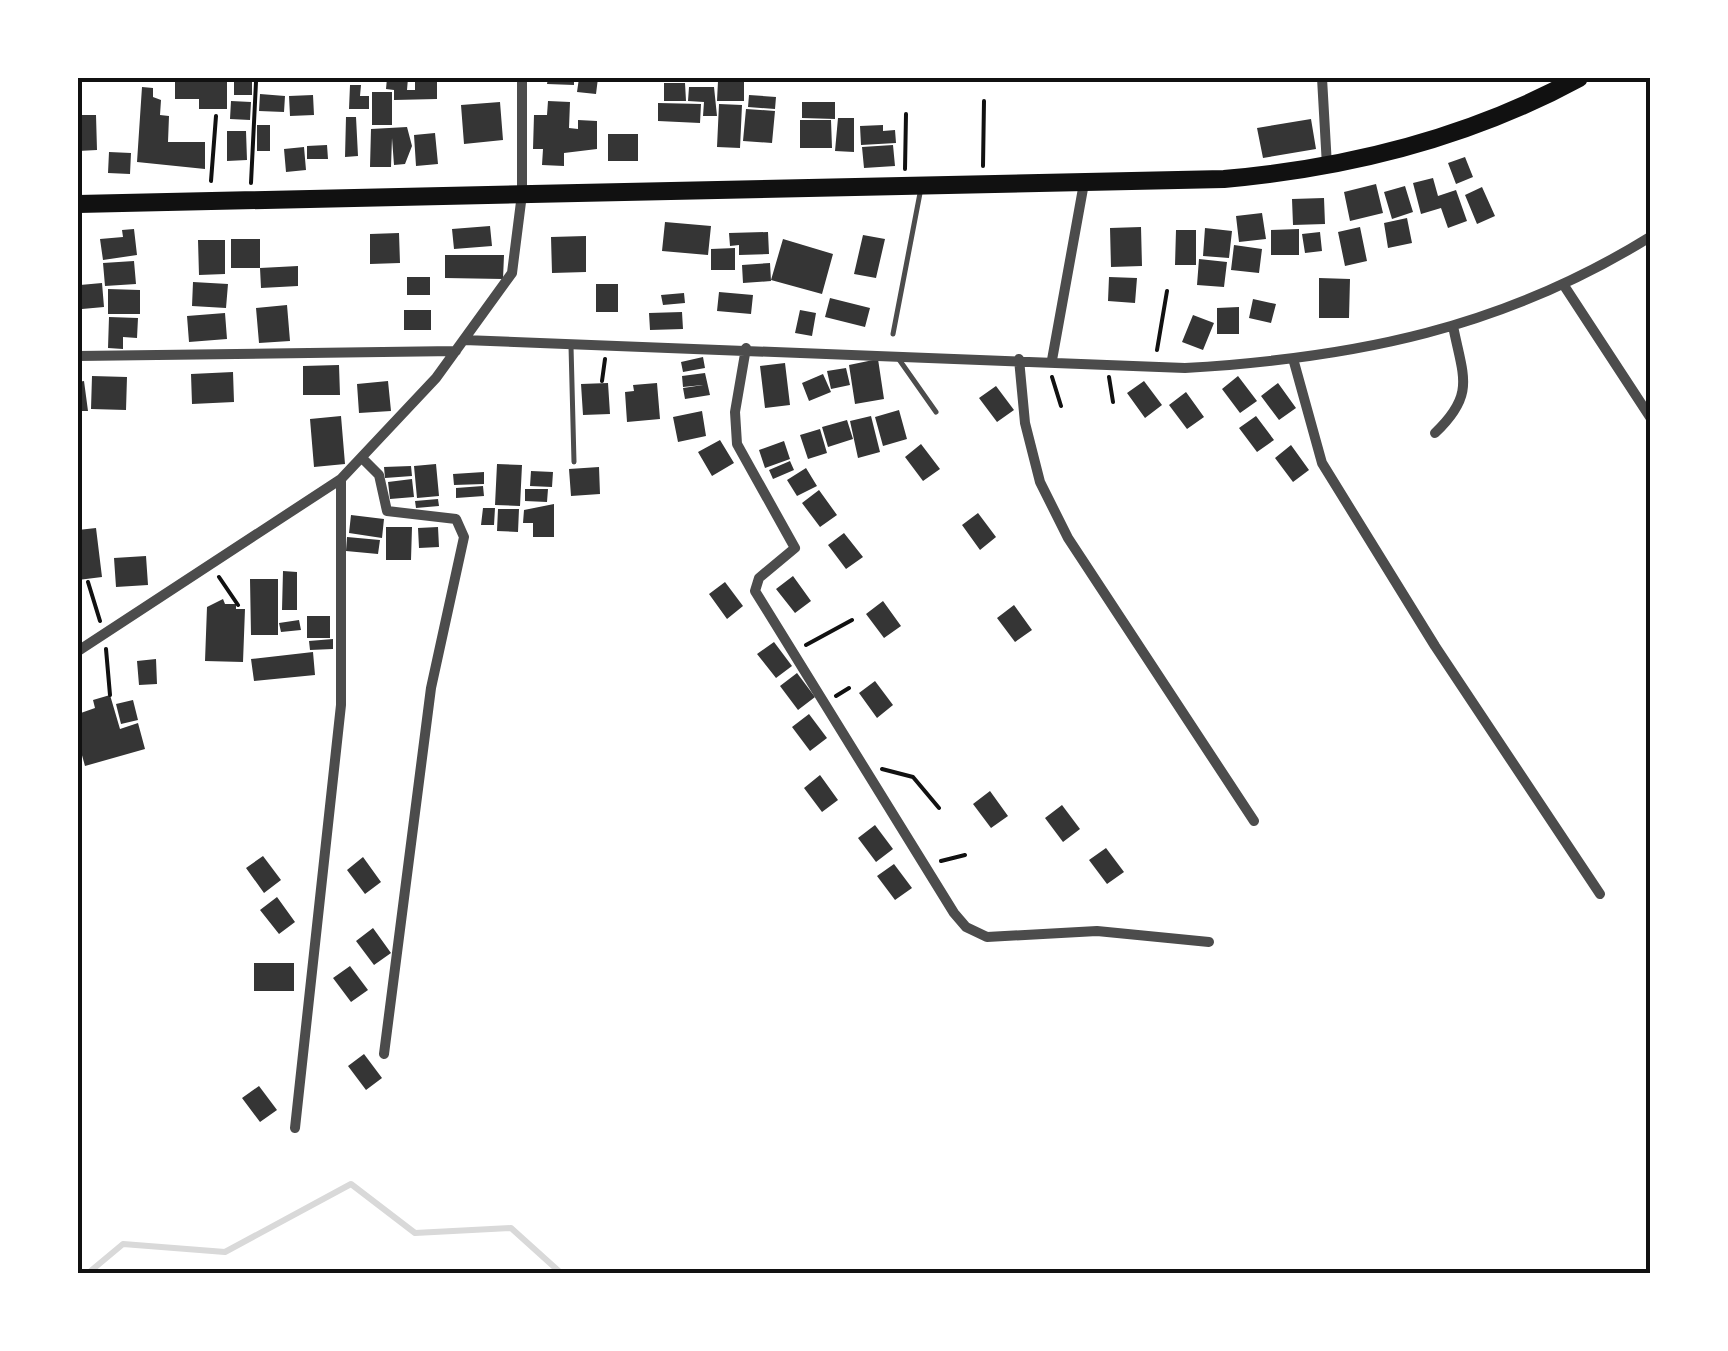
<svg xmlns="http://www.w3.org/2000/svg" width="1728" height="1351" font-family="Roboto,sans-serif">
  <style>
    .lines { fill: none; stroke-linecap: round; stroke-linejoin: round }
    .stream { stroke: #d9d9d9; stroke-width: 6 }
    .building { fill: #353535 }
    .path { stroke: #111; stroke-width: 4 }
    .service { stroke: #4c4c4c; stroke-width: 5 }
    .minor { stroke: #4c4c4c; stroke-width: 10 }
    .trunk { stroke: #111; stroke-width: 18 }
    .neatline { fill: none; stroke: #111; stroke-width: 4 }
  </style>
  <rect width="100%" height="100%" fill="#fff"/>
  <g class="lines">
    <!-- stream -->
    <path class="stream" d="M87,1274L123,1244L225,1252L351,1184L415,1233L511,1228L562,1274"/>
  </g>
  <!-- building -->
  <path class="building" d="M175,78H227V109H199V99H175Z
    M387,78H408L407,90H415V78H437V99L394,100V90L386,89Z
    M548,78H574V85L547,84Z
    M579,78H598L596,94L577,92Z
    M234,80H252V95H234Z
    M718,81L744,82V101H717Z
    M664,83H685L686,101H664Z
    M350,85H361L360,96H369V109H349Z
    M142,87L153,88V97L161,100L160,115L169,116L168,142H205V169L137,162Z
    M689,87H714L717,116H703L704,102L688,101Z
    M372,92H392V125H372Z
    M260,94L285,96L284,112L259,111Z
    M313,95L314,115L290,116L289,96Z
    M749,95L776,97L775,109L748,107Z
    M231,101L251,102L250,120L230,119Z
    M548,101L570,102L569,128L578,129V120L597,121V149L564,153V166L542,165L543,149H533L534,115H547Z
    M500,102L503,140L464,144L461,105Z
    M802,102H835V119L802,118Z
    M658,103L701,104L700,123L658,121Z
    M719,104L742,105L740,148L717,147Z
    M746,109L775,111L772,143L743,141Z
    M78,115H96L97,150L78,151Z
    M346,117H356L358,156L345,157Z
    M838,118H854V152L835,151Z
    M1311,119L1316,149L1263,158L1257,128Z
    M800,120H831L832,148H800Z
    M257,125H270V151H257Z
    M883,125V131L895,130L896,143L861,145L860,126Z
    M407,127L412,146L405,164L394,165L392,138L391,167H370L371,129Z
    M227,131H246L247,160L227,161Z
    M435,133L438,164L416,166L414,135Z
    M608,134H638V161H608Z
    M327,145L328,159H307V146Z
    M893,145L895,166L864,168L862,147Z
    M304,147L306,170L286,172L284,149Z
    M109,152L131,153L130,174L108,173Z
    M1465,157L1473,177L1456,184L1448,163Z
    M1433,178L1438,196L1456,190L1467,221L1448,228L1441,208L1421,214L1413,183Z
    M1376,184L1383,213L1350,221L1344,192Z
    M1405,186L1413,212L1392,219L1384,192Z
    M1482,187L1495,216L1477,224L1465,195Z
    M1324,198L1325,224L1293,225L1292,199Z
    M1262,213L1266,239L1239,242L1236,216Z
    M1407,218L1412,243L1388,248L1384,223Z
    M665,222L711,226L708,255L662,251Z
    M490,226L492,246L454,249L452,229Z
    M1141,227L1142,266L1111,267L1110,228Z
    M1360,227L1367,261L1345,266L1338,232Z
    M1205,228L1232,231L1229,258L1203,256Z
    M134,229L137,255L103,260L100,239L123,237L122,230Z
    M1299,229V255H1271V230Z
    M1176,230H1196V265H1175Z
    M768,232L769,254L739,255V245L730,246L729,233Z
    M1320,232L1322,251L1305,253L1302,234Z
    M399,233L400,263L370,264V234Z
    M863,235L885,239L876,278L854,274Z
    M586,236V272L552,273L551,237Z
    M231,239H260V268H231Z
    M783,239L833,254L822,294L771,280Z
    M198,240H225V274L199,275Z
    M1234,245L1262,249L1259,273L1231,270Z
    M735,248V270H711V249Z
    M445,255H504L503,279L445,278Z
    M1199,259L1227,262L1224,287L1197,285Z
    M134,261L136,284L105,286L103,263Z
    M770,263L771,281L743,283L742,265Z
    M298,266V286L261,288L260,268Z
    M407,277H430V295H407Z
    M1109,277L1137,278L1135,303L1108,301Z
    M1319,278L1350,279L1349,318H1319Z
    M193,282L228,284L226,308L192,306Z
    M102,283L104,307L82,309L80,285Z
    M596,284H618V312H596Z
    M108,289L140,290V314H108Z
    M719,292L753,295L751,314L717,311Z
    M684,293L685,303L663,305L661,295Z
    M830,298L870,308L865,327L825,317Z
    M1253,299L1276,304L1271,323L1249,318Z
    M287,305L290,341L259,343L256,308Z
    M1239,307V334H1217V308Z
    M404,310H431V330H404Z
    M800,310L816,313L812,336L795,333Z
    M682,312L683,329L650,330L649,313Z
    M225,313L227,339L189,342L187,316Z
    M1193,315L1214,323L1203,350L1182,342Z
    M109,317L138,318L137,338L123,337V349L108,348Z
    M703,357L705,368L683,372L681,362Z
    M878,359L884,399L855,404L849,365Z
    M785,363L790,405L765,408L760,366Z
    M339,365L340,395H303V366Z
    M846,368L850,385L831,389L827,371Z
    M233,372L234,402L192,404L191,374Z
    M705,373L710,395L685,399L683,388L703,385L683,387L682,376Z
    M823,374L831,392L809,401L802,383Z
    M92,376L127,377L126,410L91,409Z
    M1238,376L1257,401L1240,413L1222,389Z
    M84,381L88,411H78V382Z
    M388,381L391,411L359,413L357,384Z
    M1144,381L1162,405L1145,418L1127,393Z
    M608,383L610,414L583,415L581,384Z
    M657,383L660,419L627,422L625,392L634,391L633,385Z
    M1278,383L1296,408L1279,420L1261,396Z
    M996,386L1014,410L997,422L979,398Z
    M1186,392L1204,417L1187,429L1169,405Z
    M899,410L907,439L883,446L875,417Z
    M702,411L706,436L678,442L673,417Z
    M341,416L345,464L314,467L310,419Z
    M871,416L880,452L858,458L850,421Z
    M1256,416L1274,440L1257,452L1239,428Z
    M847,420L853,439L828,447L822,427Z
    M820,429L827,453L808,459L800,435Z
    M720,440L734,463L712,476L698,452Z
    M784,441L790,459L765,468L759,450Z
    M921,444L940,469L923,481L905,457Z
    M1291,445L1309,470L1293,482L1275,458Z
    M790,461L794,470L773,479L769,470Z
    M436,464L439,496L417,498L414,466Z
    M497,464L522,465L520,506L495,505Z
    M411,466L412,476L385,478L384,467Z
    M599,467L600,494L571,496L569,469Z
    M806,468L817,486L797,496L787,480Z
    M531,471L553,472L552,487L530,486Z
    M484,472V484L454,485L453,474Z
    M412,479L414,497L390,499L388,482Z
    M483,486L484,496L456,498V488Z
    M525,489H548L547,502L525,501Z
    M819,490L837,515L820,527L802,503Z
    M438,499L439,506L416,508L415,501Z
    M554,504V537H533V523H523L524,510Z
    M483,508H495L494,525H481Z
    M498,509H519L518,532L497,531Z
    M978,513L996,537L980,550L962,525Z
    M351,515L384,519L382,538L349,533Z
    M386,527H412L411,560H386Z
    M438,527L439,547L419,548L418,528Z
    M96,528L102,577L78,580V530Z
    M844,533L863,557L846,569L828,545Z
    M347,537L380,540L378,554L346,551Z
    M146,556L148,585L116,587L114,558Z
    M283,571L297,572V610H282Z
    M793,576L811,601L795,613L776,589Z
    M250,579H278V635H251Z
    M725,582L743,606L727,619L709,594Z
    M223,599L225,604H236V609H245L243,662L205,661L207,607Z
    M883,601L901,626L884,638L866,614Z
    M1014,605L1032,630L1015,642L997,618Z
    M307,616H330V638H307Z
    M299,620L301,630L281,632L279,623Z
    M333,639V649L310,650L309,641Z
    M774,642L792,666L776,678L757,654Z
    M313,652L315,675L254,681L251,659Z
    M156,659L157,684L139,685L137,661Z
    M797,673L815,697L798,710L780,686Z
    M875,681L893,705L877,718L859,693Z
    M110,695L120,729L138,723L145,749L85,766L78,741V714L95,708L93,700Z
    M133,700L138,720L121,724L116,704Z
    M809,714L827,738L810,751L792,727Z
    M820,775L838,800L822,812L804,788Z
    M990,791L1008,816L991,828L973,804Z
    M1062,805L1080,829L1063,842L1045,818Z
    M875,825L893,849L876,862L858,838Z
    M1106,848L1124,872L1107,884L1089,860Z
    M263,856L281,880L264,893L246,868Z
    M363,857L381,882L365,894L347,870Z
    M894,864L912,888L895,900L877,876Z
    M277,897L295,922L279,934L260,910Z
    M373,928L391,953L374,965L356,941Z
    M254,963H294V991H254Z
    M350,966L368,990L351,1002L333,978Z
    M364,1054L382,1078L366,1090L348,1066Z
    M259,1086L277,1110L260,1122L242,1098Z"/>
  <g class="lines">
    <!-- path -->
    <path class="path" d="M983,166L984,101
      M905,169L906,114
      M211,181L216,116
      M251,183L256,82
      M1157,350L1167,291
      M1052,377L1061,406
      M1109,377L1113,402
      M602,381L605,359
      M219,577L238,605
      M88,582L100,621
      M806,645L852,620
      M106,649L110,695
      M836,696L849,688
      M882,769L913,777L939,808
      M941,861L965,855"/>
    <!-- service -->
    <path class="service" d="M893,334L921,188
      M571,346L574,462
      M898,358L936,412"/>
    <!-- minor -->
    <path class="minor" d="M1322,78L1327,166
      M1563,284L1650,417
      M464,340L1185,368C1356,358 1503,328 1650,237
      M746,348L735,412L737,444L795,548L759,578L755,591L954,913L966,927L987,937L1097,931L1209,942
      M78,356L456,351
      M1019,359L1025,423L1040,482L1068,538L1254,821
      M1052,360L1084,183
      M1294,362L1322,463L1435,646L1600,894
      M1435,433C1476,394 1463,377 1453,326
      M363,459L379,475L387,511L456,519L464,537L431,688L384,1054
      M78,651L341,479L436,378L512,273L522,194V78
      M295,1128L341,705V479"/>
    <!-- trunk -->
    <path class="trunk" d="M78,204L1224,179C1348,168 1469,138 1579,78"/>
  </g>
  <!-- border -->
  <rect width="1728" height="1351" fill="none" stroke="#ffffff" stroke-width="160"/>
  <rect x="80" y="80" width="1568" height="1191" class="neatline"/>
</svg>
